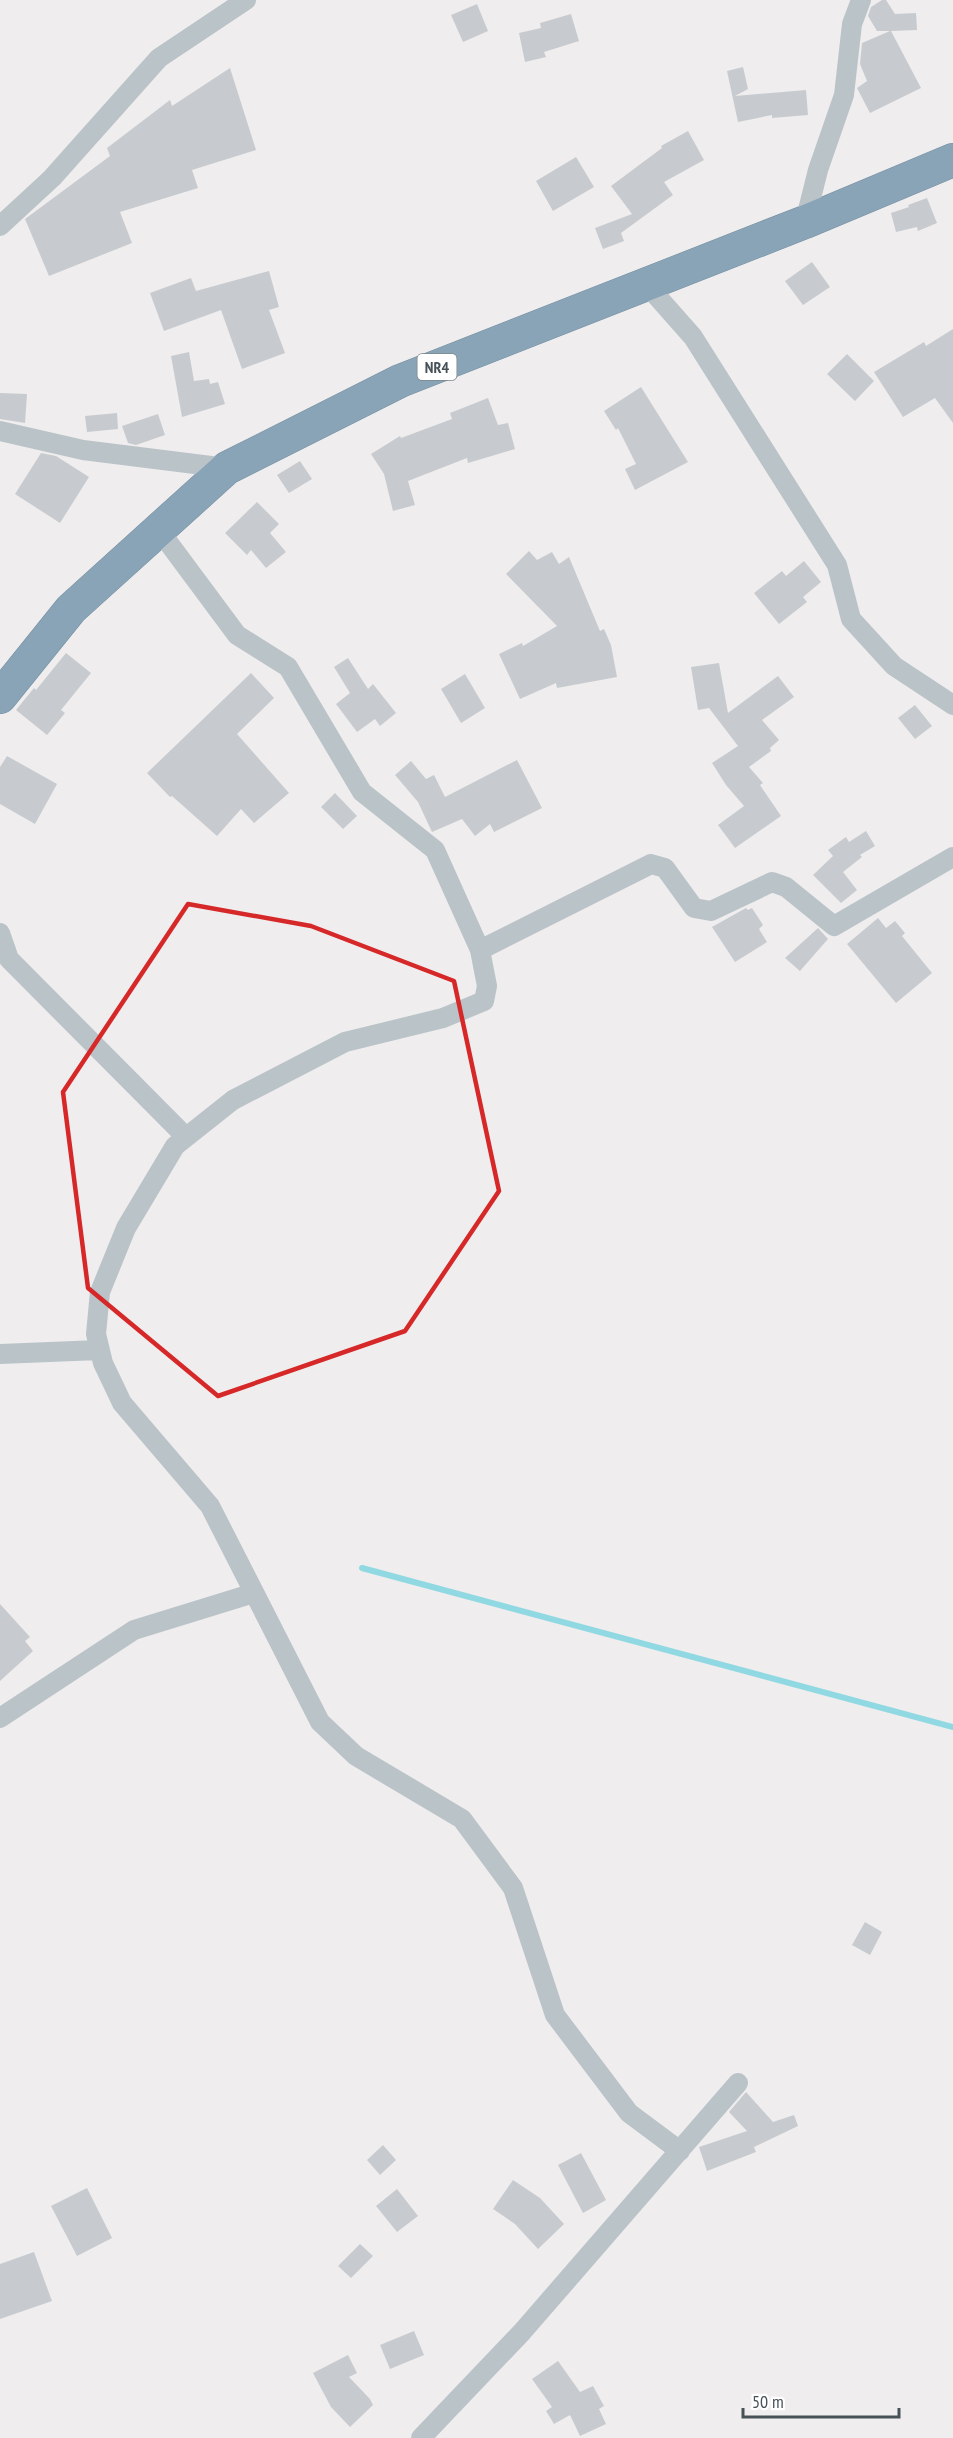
<svg xmlns="http://www.w3.org/2000/svg" width="953" height="2438" font-family="'PT Sans Narrow',sans-serif">
  <style>
    .lines { fill: none; stroke-linecap: round; stroke-linejoin: round }
    .stream { stroke: #91d9e2; stroke-width: 6 }
    .building { fill: #c7cbcf }
    .highway-casing { stroke: #758fa2; stroke-width: 34 }
    .street { stroke: #bac3c8; stroke-width: 20 }
    .highway { stroke: #89a4b7; stroke-width: 33 }
    .marked { fill: none; stroke: #d62828; stroke-width: 4.5; stroke-linejoin: round }
    .labels { text-anchor: middle; dominant-baseline: central; stroke-width: 4.5; stroke-linejoin: round; paint-order: stroke }
    .shield { fill: #fff; stroke: #7e868a; stroke-width: 1.5 }
    .shield-label { font-size: 16px; font-weight: bold; fill: #475258 }
  </style>
  <rect width="100%" height="100%" fill="#efeded"/>
  <g class="lines">
    <!-- stream -->
    <path class="stream" d="M362,1568L953,1727"/>
  </g>
  <!-- building -->
  <path class="building" d="M882,0H886L895,14L916,13L917,30L891,31L921,88L870,113L857,88L867,81L860,64L862,43L890,31H877L868,16L871,7Z
    M477,4L488,31L463,42L451,15Z
    M571,14L579,41L544,52L546,57L525,62L519,33L541,28L540,23Z
    M743,67L748,89L735,96L806,90L808,115L772,118V115L738,122L727,71Z
    M230,68L256,150L192,170L198,188L120,212L132,243L49,276L25,219L110,156L107,148L170,100L172,106Z
    M688,131L704,160L664,182L673,195L621,233L624,241L603,249L595,228L632,214L611,186L662,148L661,146Z
    M576,157L594,187L553,211L536,181Z
    M927,198L937,223L918,231L917,227L896,232L891,213L909,207L908,205Z
    M812,262L830,287L803,305L785,281Z
    M269,271L279,307L269,310L285,353L242,369L221,310L164,331L150,293L191,278L196,291Z
    M953,329V423L935,398L903,417L874,372L924,342L926,346Z
    M189,352L194,381L209,379L210,384L218,382L225,404L182,417L171,356Z
    M847,354L874,381L855,401L827,374Z
    M641,387L688,462L635,490L625,469L636,464L618,428L616,430L604,411Z
    M0,393L27,394L25,423L0,419Z
    M488,398L498,425L508,423L515,449L468,463L467,458L408,481L415,505L393,511L384,474L371,454L400,436L401,438L452,419L450,413Z
    M117,413L118,429L87,432L85,416Z
    M158,414L165,435L136,445L128,443L122,426Z
    M41,453L56,456L89,477L60,523L15,494Z
    M300,461L312,479L289,493L277,475Z
    M257,502L279,524L270,533L286,552L266,568L251,550L247,555L225,533Z
    M529,551L537,560L552,552L559,564L569,557L600,631L604,629L611,645L617,677L557,688L556,683L520,699L499,654L522,643L523,646L557,626L506,574Z
    M804,561L821,582L803,597L807,602L779,624L754,593L782,571L786,576Z
    M66,653L91,673L61,710L65,713L47,735L16,710L34,688L36,690Z
    M348,658L368,689L373,684L396,713L380,726L375,719L357,732L336,704L350,693L334,667Z
    M719,663L728,713L778,676L794,697L762,720L779,740L770,748L771,751L749,767L763,783L760,785L781,816L735,848L718,825L744,806L726,785L712,763L738,746L709,708L698,710L691,667Z
    M251,673L274,698L237,734L289,793L254,823L241,809L217,836L172,796L170,797L147,773Z
    M465,674L485,708L461,723L441,689Z
    M915,705L932,726L915,739L898,718Z
    M7,756L57,784L35,824L0,804V767Z
    M517,760L542,808L494,832L490,824L475,836L462,819L432,832L418,802L395,775L411,761L426,779L434,775L445,797Z
    M335,793L357,816L343,829L321,807Z
    M866,831L875,846L860,855L862,857L843,872L857,890L841,903L813,875L833,856L828,850L846,837L849,842Z
    M746,908L748,910L752,908L763,925L759,929L767,942L735,962L712,927Z
    M878,918L886,928L895,921L905,933L902,936L932,973L896,1003L847,944Z
    M818,928L828,939L800,971L785,958Z
    M0,1604L30,1637L25,1641L33,1651L0,1681Z
    M865,1922L882,1932L870,1955L852,1945Z
    M746,2092L773,2122L794,2115L798,2126L754,2147L756,2152L707,2171L699,2147L747,2131L729,2112Z
    M383,2145L396,2160L380,2175L367,2160Z
    M581,2153L606,2200L583,2213L558,2165Z
    M513,2180L540,2198L564,2224L538,2249L515,2224L493,2209Z
    M87,2188L112,2238L77,2256L51,2206Z
    M397,2189L418,2216L397,2232L376,2206Z
    M360,2244L373,2256L351,2278L338,2266Z
    M34,2252L52,2301L0,2319V2264Z
    M414,2331L424,2355L390,2369L380,2345Z
    M348,2355L357,2373L349,2377L370,2399L373,2405L350,2427L331,2407L313,2373Z
    M558,2361L580,2392L593,2386L604,2406L599,2409L606,2424L580,2436L570,2415L554,2424L546,2411L552,2407L532,2379Z"/>
  <g class="lines">
    <defs>
      <path id="highway" d="M0,697L71,609L227,468L400,381L805,222L953,160"/>
    </defs>
    <!-- highway casing -->
    <use href="#highway" class="highway-casing"/>
    <!-- street -->
    <path class="street" d="M805,222L818,170L844,95L852,24L861,0
      M0,226L52,178L159,58L246,0
      M647,285L693,337L837,565L851,619L894,666L953,705
      M0,431L83,450L227,468
      M159,530L237,635L288,667L362,792L435,850L480,950L487,986L484,1001L443,1018L345,1042L233,1100L175,1146L126,1228L100,1292L96,1334L103,1363L122,1403L210,1506L320,1722L356,1756L462,1819L513,1888L555,2015L629,2113L680,2151
      M0,933L9,959L186,1137
      M480,950L651,864L665,868L694,908L711,911L772,882L786,887L834,926L953,857
      M0,1354L99,1350
      M0,1718L134,1630L254,1593
      M421,2438L522,2332L738,2083"/>
    <!-- highway -->
    <use href="#highway" class="highway"/>
  </g>
  <!-- marked area -->
  <path class="marked" d="M188,904L311,926L454,981L499,1191L405,1331L218,1396L88,1288L63,1092Z"/>
  <g class="labels">
    <!-- shield labels -->
    <rect class="shield" x="417.5" y="354" width="39" height="26" rx="4.5"/>
    <g class="shield-label">
      <text x="437" y="367">NR4</text>
    </g>
  </g>
  <!-- scale -->
  <path d="M743 2408v9h156v-9" fill="none" stroke="#475258" stroke-width="3"/>
  <text x="752" y="2408" font-size="18" fill="#475258" stroke="#ffffff" stroke-width="4.5" paint-order="stroke">50 m</text>
</svg>
